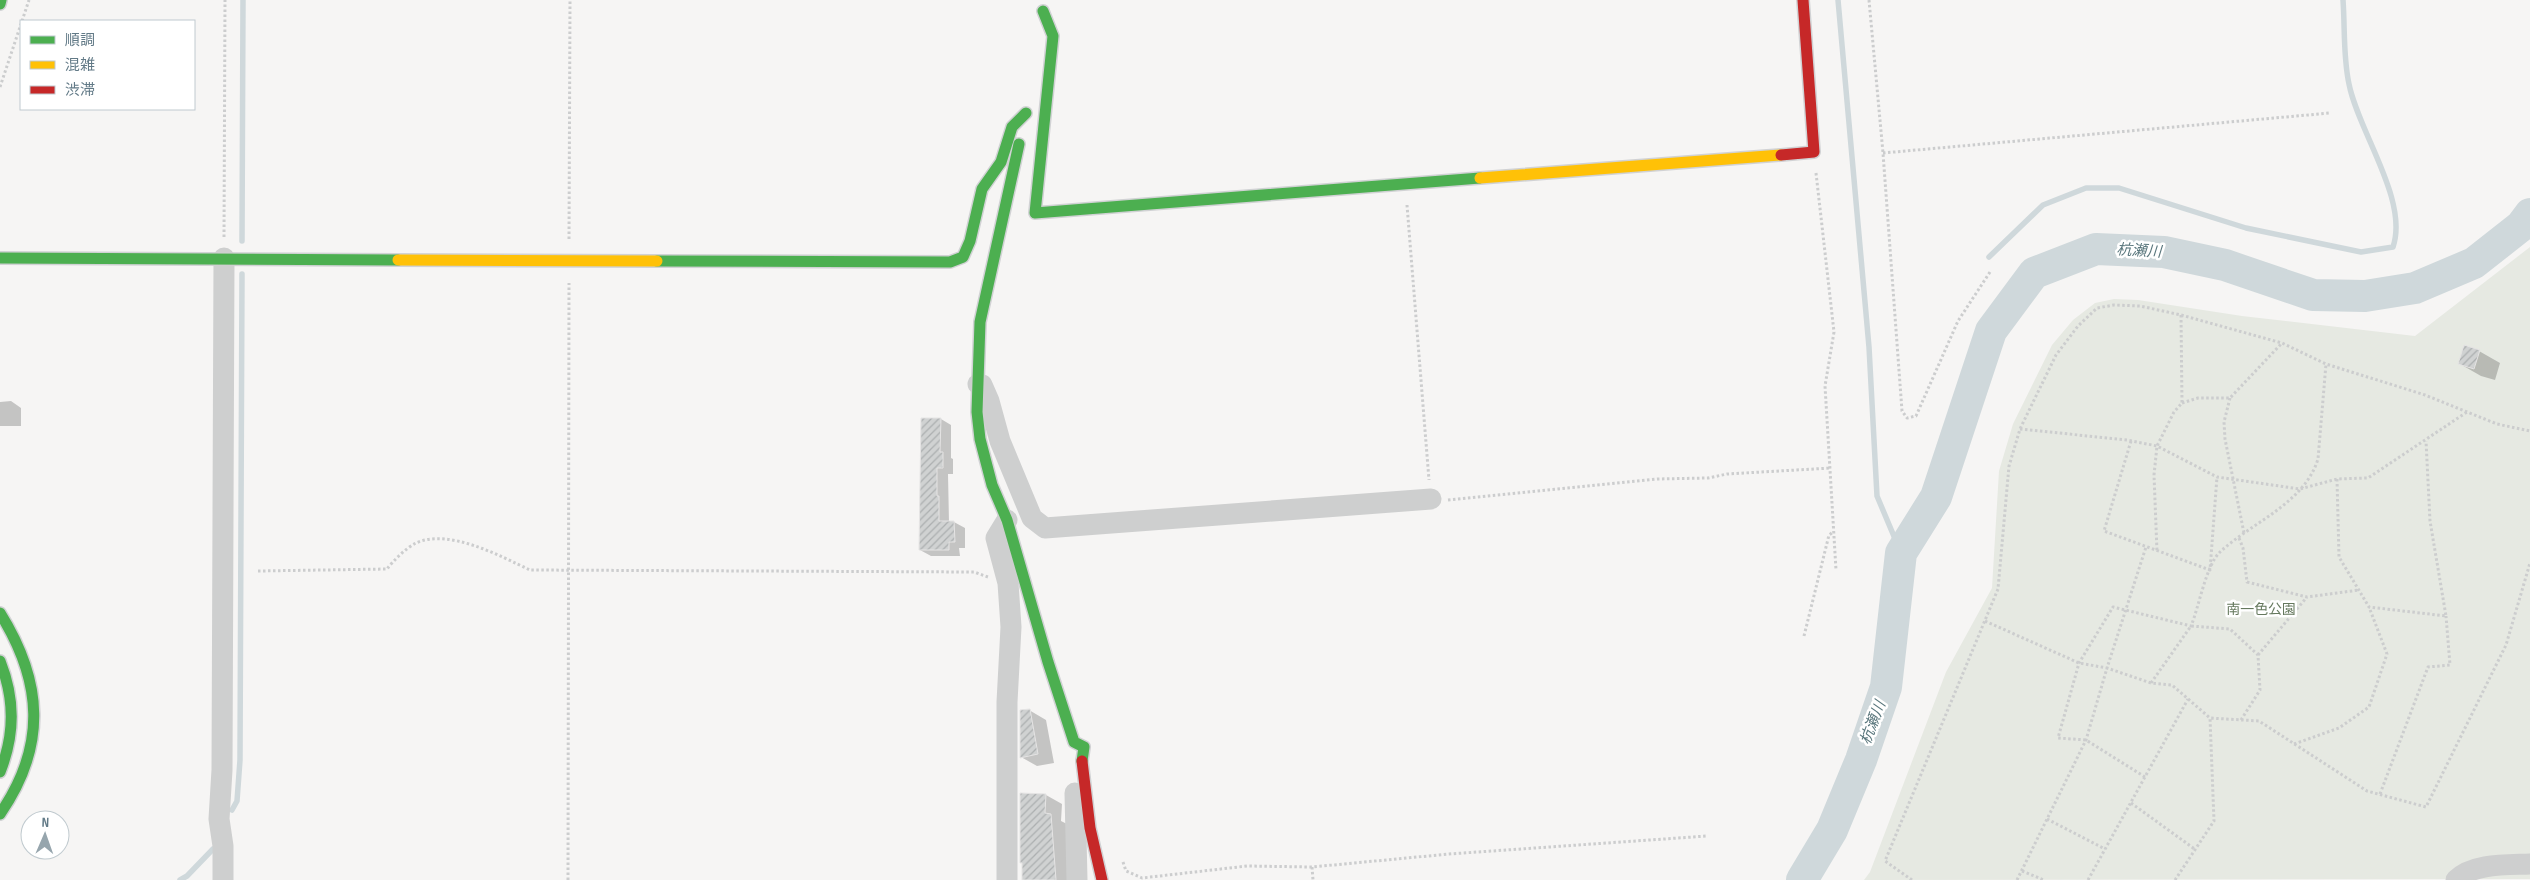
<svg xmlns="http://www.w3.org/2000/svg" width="2530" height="880" font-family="'Sofia Sans Condensed','Noto Sans JP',sans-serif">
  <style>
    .park { fill: #e6e9e2 }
    .shadow { fill: #0003 }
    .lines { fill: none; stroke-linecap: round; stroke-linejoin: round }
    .stream { stroke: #cfd8db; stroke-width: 5.5 }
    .river { stroke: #cfd8db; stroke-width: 32 }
    .building { fill: url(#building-hatch); stroke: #e5e4e4 }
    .fast-casing { stroke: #d1d2d4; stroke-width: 14 }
    .slow-casing { stroke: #d1d2d4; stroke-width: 14 }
    .jam-casing { stroke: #d1d2d4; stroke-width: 14 }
    .path { stroke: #cccdce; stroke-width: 3; stroke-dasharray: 2.5 2.5; stroke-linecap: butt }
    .street { stroke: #cecfcf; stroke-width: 21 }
    .fast { stroke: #4caf50; stroke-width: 11 }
    .slow { stroke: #ffc107; stroke-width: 11 }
    .jam { stroke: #c62828; stroke-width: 11 }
    .labels { text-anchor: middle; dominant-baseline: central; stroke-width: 5; stroke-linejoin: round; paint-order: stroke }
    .park-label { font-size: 14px; fill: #66795e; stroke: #fff }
    .water-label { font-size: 15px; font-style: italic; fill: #59767c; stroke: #fff }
  </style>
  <defs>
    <pattern id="building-hatch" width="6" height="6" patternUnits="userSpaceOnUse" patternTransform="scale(1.25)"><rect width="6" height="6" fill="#d0d2d2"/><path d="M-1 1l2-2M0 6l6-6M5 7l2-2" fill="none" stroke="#acafb0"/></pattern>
  </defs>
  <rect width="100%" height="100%" fill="#f6f5f4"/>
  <!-- park -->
  <path class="park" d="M2530,247V879L1864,880L1870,872L1946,672L1992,588L1999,471L2013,424L2052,345L2073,320L2095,303L2114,299L2138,300L2242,316L2415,336Z"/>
  <!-- shadow -->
  <path class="shadow" d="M2479,351L2500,363L2495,380L2481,376L2460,364Z
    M11,401L21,408V426H0V402Z
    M941,419L951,425V458L953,459V474H948L949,522H954L965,528V548H959L960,556H931L920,550Z
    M1029,710L1046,720L1054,763L1037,766L1021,757Z
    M1021,794L1046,795L1062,804L1061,821L1067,824L1071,880H1023Z"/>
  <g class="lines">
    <!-- stream -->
    <path class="stream" d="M1838,0L1869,347L1877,496L1901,553
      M242,241L243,0
      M1989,257L2043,205L2086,188H2119L2246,228L2361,252L2393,247C2409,200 2358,131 2349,84C2343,57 2345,27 2343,0
      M232,810L237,801L240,760L242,274
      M180,880L187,876L213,849"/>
    <!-- river -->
    <path class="river" d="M1802,880L1832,830L1861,760L1886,687L1901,553L1936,497L1991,331L2034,273L2096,249L2164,252L2225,265L2313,295L2365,296L2415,288L2474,263L2521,226L2530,214"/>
  </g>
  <!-- building -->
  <path class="building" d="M2464,345L2480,350L2474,369L2458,364Z
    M921,418H941L940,452H943V468H937V496H939V521H954L955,542H949V550H919Z
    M1030,709L1038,754L1020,758V710Z
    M1020,793L1046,794L1045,813L1051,814L1056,880H1022V863H1020Z"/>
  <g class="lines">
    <defs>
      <path id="fast" d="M0,4L1,0
        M1043,11L1053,36L1035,213L1480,178
        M1019,144L980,322L977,412L980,439L992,485L1007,520L1048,662L1074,742L1084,747L1082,761
        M0,258L398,260
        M657,261L950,262L963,257L970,241L982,189L1001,162L1012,127L1026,113
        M0,613C43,682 47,746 0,814
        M0,661C15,699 15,734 0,772"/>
      <path id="slow" d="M1480,178L1781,155
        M398,260L657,261"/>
      <path id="jam" d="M1781,155L1814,152L1803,0
        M1082,761L1090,828L1102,880"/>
    </defs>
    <!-- fast casing -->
    <use href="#fast" class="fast-casing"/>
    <!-- slow casing -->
    <use href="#slow" class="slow-casing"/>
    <!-- jam casing -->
    <use href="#jam" class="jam-casing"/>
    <!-- path -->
    <path class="path" d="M1869,0L1883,153L1902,411L1907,418L1916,416L1958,321L1990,272
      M22,21L29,0
      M0,87L21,24
      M1883,153L2330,113
      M1816,173L1834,332L1825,386L1836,570
      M1407,205L1429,480
      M224,237L225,0
      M569,239L570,0
      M2181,315L2182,403L2174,412L2157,446L2217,477L2300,489L2337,479L2368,478L2467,412
      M2230,398L2224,422L2225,439L2244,533
      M2182,403L2198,398H2230L2282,343
      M2020,429L2127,440L2157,446L2154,475L2157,552
      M2131,441L2104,531L2210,570L2217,477
      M2337,479L2339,557L2369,607L2446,616L2430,521L2426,441
      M1448,500L1657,479L1708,478L1727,474L1831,468
      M2239,538L2243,548L2247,582L2307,597L2359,590
      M258,571L387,569C393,561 406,548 416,543C449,528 500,556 530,570L974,572L988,577
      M1985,621L2079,663L2107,668L2146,547
      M1804,636L1829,535L1833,532
      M2258,655L2307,597
      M2151,683L2191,626L2230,629L2258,655L2260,690L2241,720
      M2294,744L2339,728L2369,707L2387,654L2369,607
      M2145,777L2086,740L2058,738L2079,663L2113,607L2191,626C2199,607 2206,565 2220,552C2252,522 2304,504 2318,459L2326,364
      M2380,794L2428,667L2450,665L2446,616
      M2131,803L2196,850
      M2047,819L2105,849
      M1123,862L1126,871L1142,878L1247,866L1312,867L1449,854L1707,836
      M1312,867L1313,880
      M2022,871L2044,880
      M568,880L569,283
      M1912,880L1885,861L1998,589L2009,466L2020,429L2056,355L2078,326L2097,308L2114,305L2140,306L2181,315L2282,343L2326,364L2425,395L2497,424L2530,431
      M2017,880L2086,740L2107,668L2151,683L2172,685L2210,718
      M2088,880L2188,699
      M2175,880L2214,821L2210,718L2259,721L2367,791L2426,807L2506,645L2530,563"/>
    <!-- street -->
    <path class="street" d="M978,384L982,385L989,401L1000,441L1032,518L1045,528L1431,499
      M1075,793L1077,880
      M223,880V846L219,819L222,770L224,258
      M1007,880V702L1011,627L1008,583L996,538L1007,520
      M2456,880C2473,863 2508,865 2530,864"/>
    <!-- fast -->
    <use href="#fast" class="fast"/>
    <!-- slow -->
    <use href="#slow" class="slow"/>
    <!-- jam -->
    <use href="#jam" class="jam"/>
  </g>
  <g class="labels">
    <!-- park labels -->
    <g class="park-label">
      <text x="2261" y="609">南一色公園</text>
    </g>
    <!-- water labels -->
    <g class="water-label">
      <text transform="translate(2139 251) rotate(3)">杭瀬川</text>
      <text transform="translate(1873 723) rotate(-69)">杭瀬川</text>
    </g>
  </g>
  <!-- legend -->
  <rect x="20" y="20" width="175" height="90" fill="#ffffff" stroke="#c0cacf"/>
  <rect x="30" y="36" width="25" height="8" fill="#4caf50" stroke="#c0cacf"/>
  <text x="65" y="45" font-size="15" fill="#627a87">順調</text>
  <rect x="30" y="61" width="25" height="8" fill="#ffc107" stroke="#c0cacf"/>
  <text x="65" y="70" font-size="15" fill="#627a87">混雑</text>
  <rect x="30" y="86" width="25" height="8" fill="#c62828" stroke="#c0cacf"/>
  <text x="65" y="95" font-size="15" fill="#627a87">渋滞</text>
  <!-- north arrow -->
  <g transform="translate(45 835) rotate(2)"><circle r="24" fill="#ffffff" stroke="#c0cacf"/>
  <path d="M0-4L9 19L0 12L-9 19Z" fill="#96a5ad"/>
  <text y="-8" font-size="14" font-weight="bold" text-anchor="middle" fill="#627a87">N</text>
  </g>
</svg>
